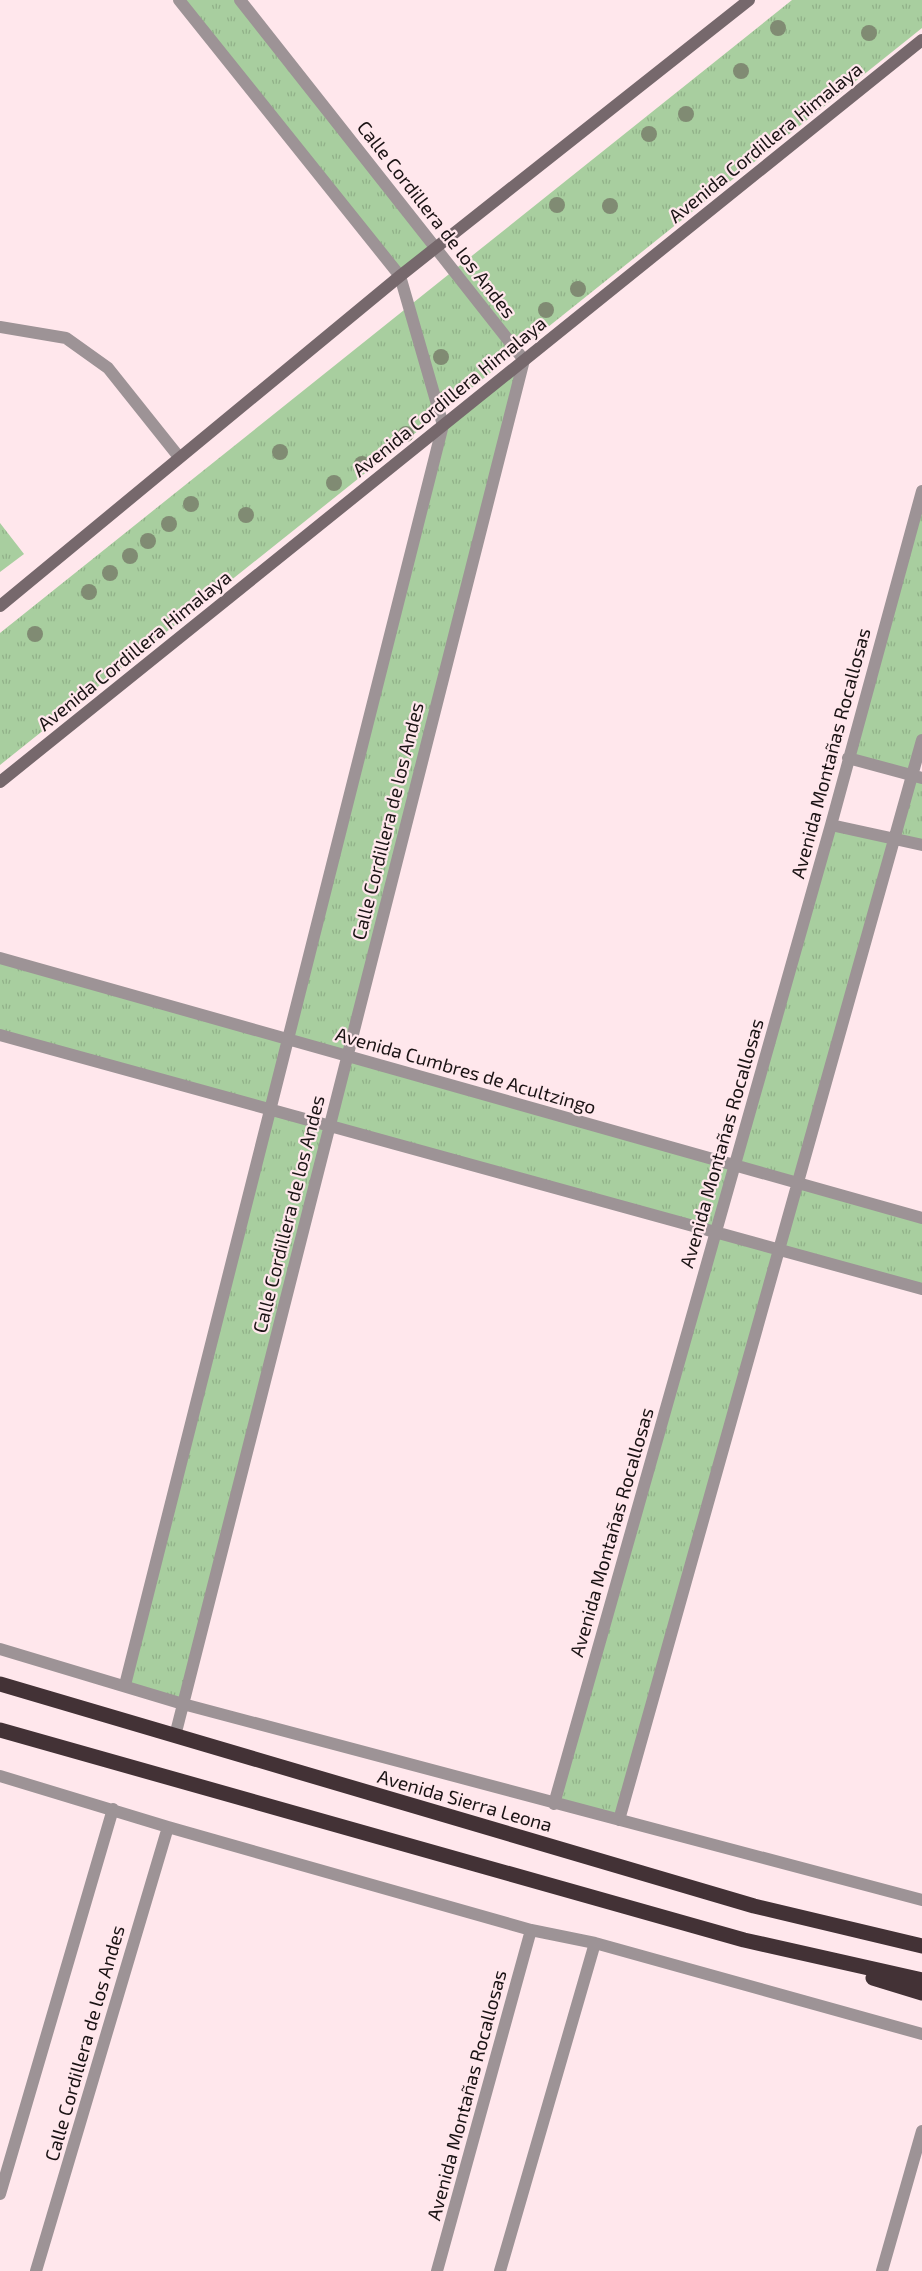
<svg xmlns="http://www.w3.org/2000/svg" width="922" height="2271" font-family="'Exo 2',sans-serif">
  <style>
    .grass { fill: url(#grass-tufts); fill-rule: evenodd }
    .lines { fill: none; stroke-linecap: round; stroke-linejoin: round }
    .street { stroke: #9d9396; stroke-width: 12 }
    .secondary { stroke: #76686c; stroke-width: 12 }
    .highway { stroke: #433236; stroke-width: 15 }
    .tree { fill: #808b73 }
    .labels { text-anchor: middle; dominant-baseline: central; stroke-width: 4.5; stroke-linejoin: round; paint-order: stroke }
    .street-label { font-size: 19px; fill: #1a1314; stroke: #ffe7ec }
  </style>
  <defs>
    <pattern id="grass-tufts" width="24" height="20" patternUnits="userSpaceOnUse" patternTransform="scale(1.25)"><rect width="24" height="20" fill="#a8ce9f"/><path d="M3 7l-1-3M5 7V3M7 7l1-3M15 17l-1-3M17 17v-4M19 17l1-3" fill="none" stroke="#90b088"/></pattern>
  </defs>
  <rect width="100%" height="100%" fill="#ffe7ec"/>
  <!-- grass -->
  <path class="grass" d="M179,0H240L435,248L400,276Z
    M792,0H922V28L0,765V633Z
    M524,360L347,1055L734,1165L831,825L895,839L912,775L848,758L922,491V740L913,775L922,778V845L895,839L797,1182L922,1218V1289L780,1249L619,1820L554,1804L715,1232L329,1126L183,1704L125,1685L270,1109L0,1035V958L288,1039L443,425ZM288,1039L347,1056L329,1125L270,1109ZM734,1165L797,1183L779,1249L715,1232Z
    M0,523L24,554L0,572Z"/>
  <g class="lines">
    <!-- street -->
    <path class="street" d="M0,327L66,338L108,368L179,457
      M848,758L922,778
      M831,825L922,845
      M0,958L922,1218
      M0,1035L922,1289
      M0,1649L183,1704L922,1900
      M125,1685L443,425L400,276L179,0
      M175,1736L524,360L240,0
      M0,1776L168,1827L531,1930L595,1943L922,2034
      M554,1804L831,825L922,491
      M619,1820L922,740
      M0,2194L113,1809
      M36,2271L168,1827
      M437,2271L531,1930
      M500,2271L595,1943
      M882,2271L922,2131"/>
    <!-- secondary -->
    <path class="secondary" d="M0,606L400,276L749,0
      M0,782L922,40"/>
    <!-- highway -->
    <path class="highway" d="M0,1684L754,1906L922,1946
      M0,1730L744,1940L922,1980
      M873,1978L922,1993"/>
  </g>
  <!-- trees -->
  <g class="tree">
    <circle cx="778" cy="28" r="8"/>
    <circle cx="869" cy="33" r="8"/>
    <circle cx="741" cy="71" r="8"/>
    <circle cx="686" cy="114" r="8"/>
    <circle cx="649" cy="134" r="8"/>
    <circle cx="557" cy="205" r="8"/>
    <circle cx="610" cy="206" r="8"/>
    <circle cx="578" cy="289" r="8"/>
    <circle cx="546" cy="310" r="8"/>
    <circle cx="441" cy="357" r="8"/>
    <circle cx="406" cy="434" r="8"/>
    <circle cx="280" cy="452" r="8"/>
    <circle cx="362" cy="464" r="8"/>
    <circle cx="334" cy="483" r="8"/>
    <circle cx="191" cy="504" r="8"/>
    <circle cx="246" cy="515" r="8"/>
    <circle cx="169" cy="524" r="8"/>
    <circle cx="148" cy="541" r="8"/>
    <circle cx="130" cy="556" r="8"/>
    <circle cx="110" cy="573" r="8"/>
    <circle cx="89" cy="592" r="8"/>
    <circle cx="35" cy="634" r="8"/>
  </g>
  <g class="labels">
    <!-- street labels -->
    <g class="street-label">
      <text transform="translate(765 142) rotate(-39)">Avenida Cordillera Himalaya</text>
      <text transform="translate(437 219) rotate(52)">Calle Cordillera de los Andes</text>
      <text transform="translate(449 396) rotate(-39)">Avenida Cordillera Himalaya</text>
      <text transform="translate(134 650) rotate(-39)">Avenida Cordillera Himalaya</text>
      <text transform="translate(830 753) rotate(-75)">Avenida Montañas Rocallosas</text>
      <text transform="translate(387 821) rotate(-76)">Calle Cordillera de los Andes</text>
      <text transform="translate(466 1070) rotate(16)">Avenida Cumbres de Acultzingo</text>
      <text transform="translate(721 1143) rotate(-74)">Avenida Montañas Rocallosas</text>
      <text transform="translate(288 1214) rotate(-76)">Calle Cordillera de los Andes</text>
      <text transform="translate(611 1532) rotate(-74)">Avenida Montañas Rocallosas</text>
      <text transform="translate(465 1800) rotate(16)">Avenida Sierra Leona</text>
      <text transform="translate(84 2043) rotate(-74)">Calle Cordillera de los Andes</text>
      <text transform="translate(466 2095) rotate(-75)">Avenida Montañas Rocallosas</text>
    </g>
  </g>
</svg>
